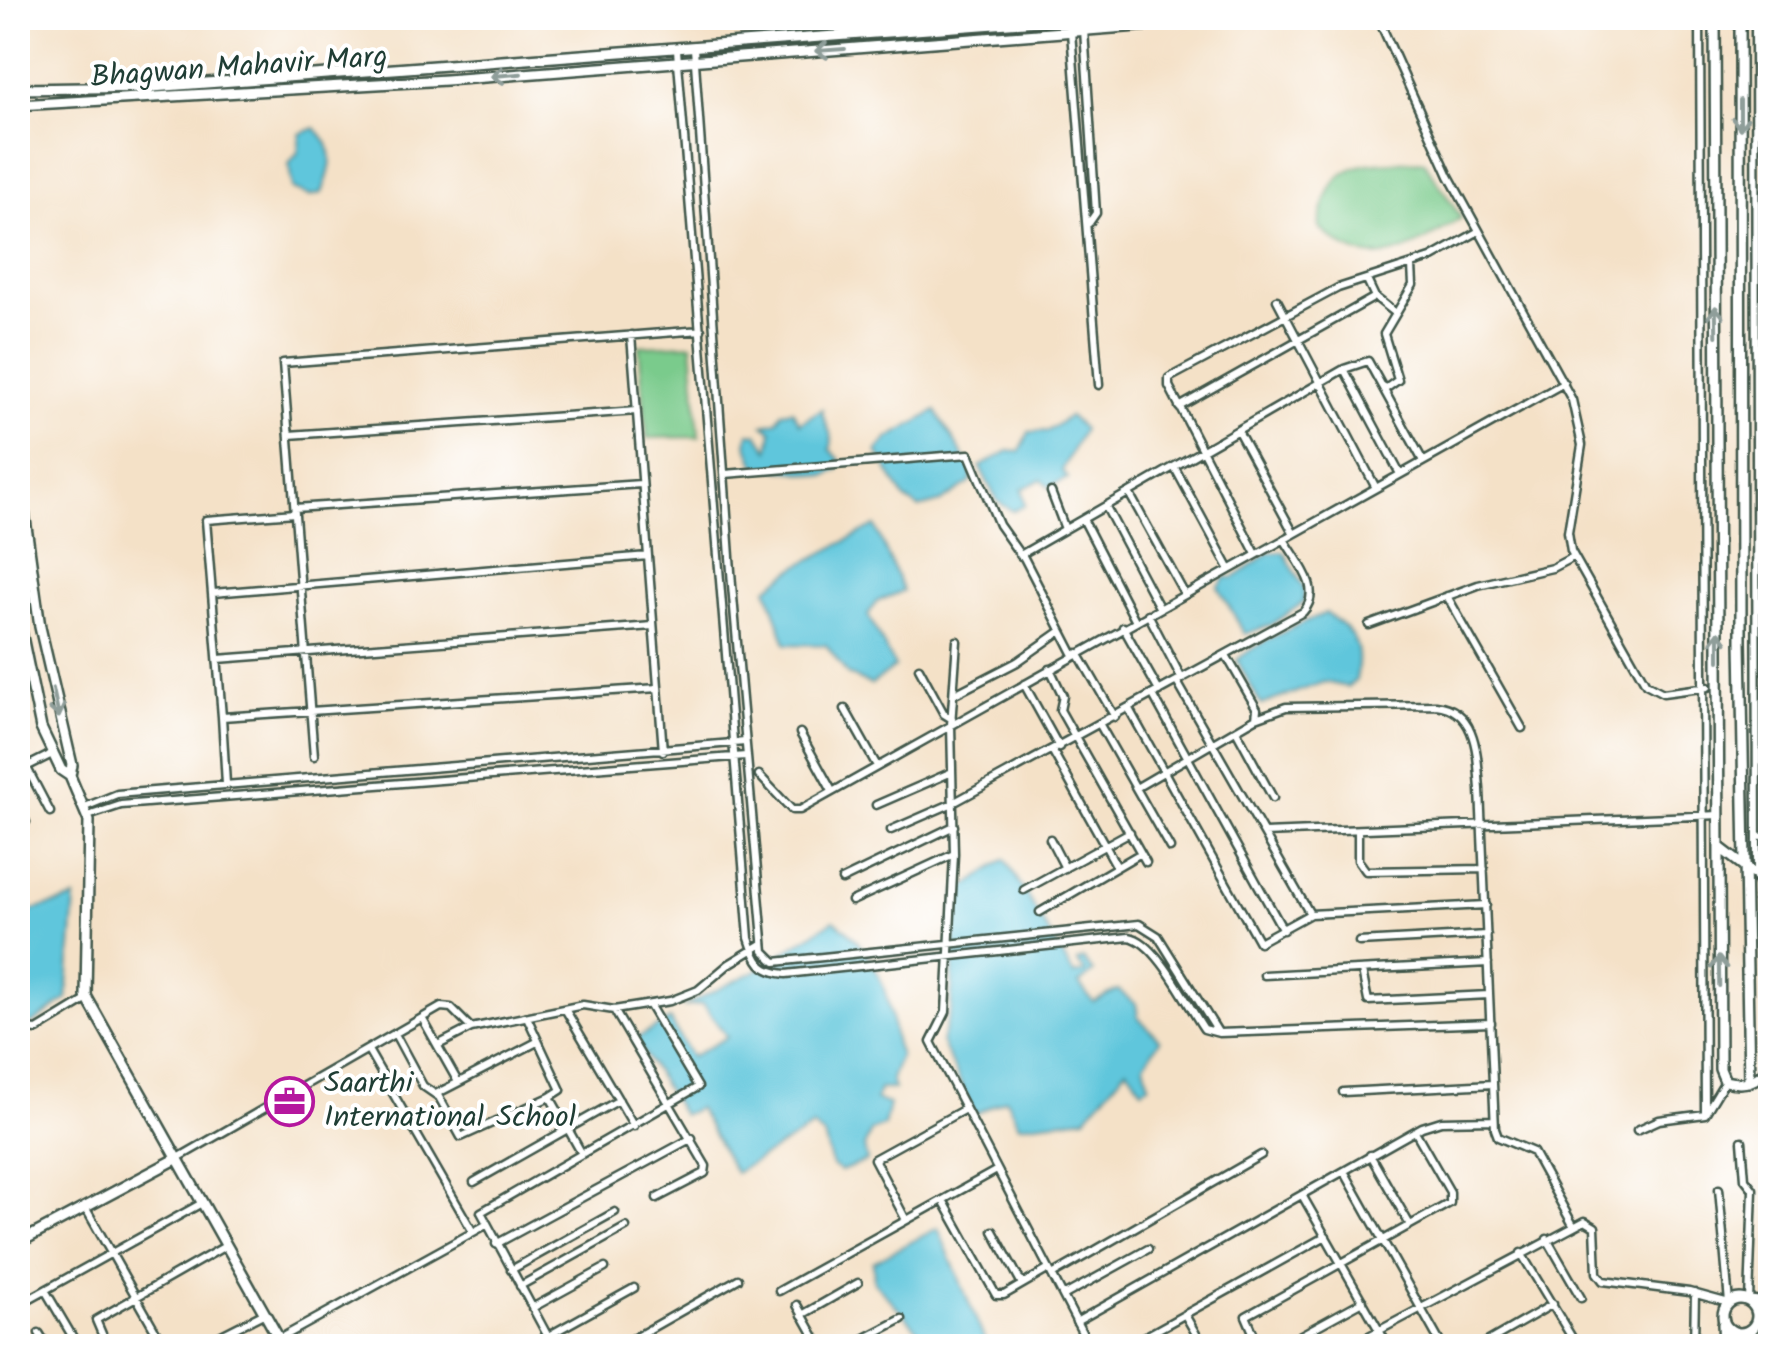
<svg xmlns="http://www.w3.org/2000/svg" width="1788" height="1364" font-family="Kalam,sans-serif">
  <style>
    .green { fill: #7acb8c; stroke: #4c8460; stroke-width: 2.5 }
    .water { fill: #5fc6dc; stroke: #3f8288; stroke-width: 2.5 }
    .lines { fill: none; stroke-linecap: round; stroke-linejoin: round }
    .street-casing { stroke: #3f564a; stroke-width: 11 }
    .secondary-casing { stroke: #3f564a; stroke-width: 14 }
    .street { stroke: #fff; stroke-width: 6 }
    .secondary { stroke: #fff; stroke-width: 9 }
    .oneway { stroke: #8f9e9a }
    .labels { text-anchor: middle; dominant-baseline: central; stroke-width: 8; stroke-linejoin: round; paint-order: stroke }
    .street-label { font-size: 30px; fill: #1f3d34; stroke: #fff }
    .poi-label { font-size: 30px; fill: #1f3d34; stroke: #fff; text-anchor: start }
  </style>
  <rect width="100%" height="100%" fill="#fff"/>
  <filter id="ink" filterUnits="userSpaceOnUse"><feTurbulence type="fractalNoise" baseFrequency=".01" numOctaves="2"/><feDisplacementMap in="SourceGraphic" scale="20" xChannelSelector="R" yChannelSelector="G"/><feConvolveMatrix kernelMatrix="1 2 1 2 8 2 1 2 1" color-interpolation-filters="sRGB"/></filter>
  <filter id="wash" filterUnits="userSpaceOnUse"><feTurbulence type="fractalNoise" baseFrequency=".0048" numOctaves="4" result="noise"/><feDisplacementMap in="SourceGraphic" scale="40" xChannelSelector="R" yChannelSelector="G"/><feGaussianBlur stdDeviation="2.25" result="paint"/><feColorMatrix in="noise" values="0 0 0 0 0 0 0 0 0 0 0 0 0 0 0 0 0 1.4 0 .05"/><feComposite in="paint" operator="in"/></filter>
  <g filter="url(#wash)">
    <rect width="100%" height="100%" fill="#f4e1c7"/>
    <!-- green -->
    <path class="green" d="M1424,161L1461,218C1409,252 1370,278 1319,227C1331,155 1363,164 1424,161Z
      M692,344L699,437L647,438L639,346Z"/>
    <!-- water -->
    <path class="water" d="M315,128C337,150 333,166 322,193L310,196L292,189L289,164L298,152L300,134Z
      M822,409C822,424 837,435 830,449L840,460L839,469L825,476L756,466L747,444L749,433L758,434L769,450L772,431L764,425L777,421L782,412L792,410L800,423Z
      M936,411L972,470L971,482L941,502L919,508L904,498L877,451L889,438Z
      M1069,416L1083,429L1062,471L1068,478L1049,487L1042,479L1022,489L1025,505L1013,511L997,501L980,467L1008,451L1020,452L1029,432L1048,431Z
      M875,526L903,591L876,602L868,615L895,667L871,685L848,675L826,645L786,644L767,588L798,566Z
      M1284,552L1304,589V602L1271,625L1245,634L1218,587L1226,577L1234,578L1269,553Z
      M1326,613C1355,634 1363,644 1356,680L1347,687L1324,682L1261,705L1237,660C1255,644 1301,623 1326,613Z
      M1005,859L1074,975L1085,972L1077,962L1083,959L1093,972L1079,984L1093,1002L1118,990L1136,1004L1138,1017L1160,1040L1144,1064L1149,1085L1142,1089L1127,1068L1086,1117L1019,1125L1006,1099L975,1114L941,1042L951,1010L957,893Z
      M75,899L67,999L32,1024L18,1017V914Z
      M834,920C867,945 883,974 891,1016C894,1031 893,1041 900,1055L891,1079L894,1089H879L876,1100L889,1104L884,1126L871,1131L864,1147L867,1161L841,1171L832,1166L824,1136L813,1127L735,1173L698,1108L682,1115L635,1039L670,1020L691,1057L727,1037L703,1004L682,1007L755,971Z
      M938,1228L987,1346H917L919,1331L874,1282L873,1262Z"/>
  </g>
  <g filter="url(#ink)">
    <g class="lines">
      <defs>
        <path id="street" d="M1378,18L1449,176L1572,400L1582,445L1568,532L1571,551L1646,684L1663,693L1708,687
          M1700,18L1705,1114
          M1755,18L1757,874
          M1084,30L1096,213L1089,223
          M1071,32L1099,385
          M694,48L732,585L764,951L775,962L1139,924L1158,936L1218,1032
          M677,50L749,938C756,961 761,972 786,974L1129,937C1157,941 1188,1006 1204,1029L1219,1033L1491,1023
          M1367,280L1375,297L1394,312
          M1277,300L1376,488
          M631,335L663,751
          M1344,369L1400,474
          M1384,390L1398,380L1384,334L1413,285L1412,266
          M1179,407L1375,297
          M1238,431L1294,534
          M289,435L637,411
          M1175,468L1229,568
          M725,474L969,454L999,525L1021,556
          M1051,492L1065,529
          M1129,493L1184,593
          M1106,507L1159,607
          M295,508L641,484
          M295,513L206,520L222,717L658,688
          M1083,519L1135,620
          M1256,554L1169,386V378L1338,288L1431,258L1479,231
          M213,593L648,556
          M1447,596L1522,728
          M1148,614L1182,679
          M1369,625L1478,585L1552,568L1573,557
          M1123,627L1159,691
          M957,641L951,725L954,854L946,1012L931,1042L1089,1346
          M1078,653L1115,717
          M1074,655L1022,554L1344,369L1368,361L1423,461
          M218,659L653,626
          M919,668L944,714L952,719
          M1050,669L1063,696L1060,710L1146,862
          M1177,682L1310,914
          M1024,684L1059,747
          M955,694L1017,662L1061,631
          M1153,695L1283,930
          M845,709L877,766
          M1129,709L1259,942L1310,914L1486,905
          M222,717L226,784
          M1256,718L1286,707L1436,705C1478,710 1477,756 1480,789L1495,1129L1498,1137L1533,1152L1573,1225
          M1100,725L1170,848
          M1236,730L1273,798
          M800,733L832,791
          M1052,750L1117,867
          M314,756L283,363L701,330
          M26,767L54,753
          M18,769L27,768L50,812
          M759,775L792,810H800L1564,383
          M1136,788L1256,718L1257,709L1226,655
          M18,805L26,822
          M876,805L952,772
          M85,807L117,794L745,742
          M88,816L121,805L746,756
          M891,830L953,803L1303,612C1324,589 1297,562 1284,539
          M1358,832V860L1366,871L1484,869
          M1264,833L1720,815
          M1758,837L1770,836
          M1050,839L1065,868
          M842,880L954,826
          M1024,890L1130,832
          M852,901L954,854
          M1040,912L1141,853
          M1359,942L1487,935
          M1362,971L1368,1001L1489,995
          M1264,975L1488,963
          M565,1009L634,1126
          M614,1010L706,1166L705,1173L657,1198
          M527,1017L561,1090L550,1097L582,1154
          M422,1018L458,1082
          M18,1028L37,1030L88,999
          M395,1034L423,1086L439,1097L461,1137L550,1097
          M438,1045L471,1028L583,1005L614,1010L670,1001L698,990L729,964L762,944
          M368,1050L473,1232
          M1343,1092L1493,1084
          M436,1094L537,1042
          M1637,1130L1659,1120L1705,1114L1725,1081
          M1742,1141L1745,1179L1753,1189L1749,1301
          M1370,1155L1410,1225
          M178,1158L441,1007L451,1008L471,1028
          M1344,1171L1442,1346
          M474,1182L619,1100
          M1302,1195L1388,1346
          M943,1200L996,1295H1004L1049,1269
          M85,1207L164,1346
          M906,1220L874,1159L965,1109
          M993,1231L1022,1284
          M1547,1239L1581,1298
          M496,1244L692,1138
          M1521,1253L1577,1346
          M511,1270L615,1212
          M1052,1275L1261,1155
          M520,1286L626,1227
          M45,1290L78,1346
          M779,1291L997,1170
          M1063,1296L1148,1249
          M18,1305L202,1203
          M797,1305L820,1346
          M532,1308L605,1268
          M802,1315L858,1283
          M1185,1315L1203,1346
          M1076,1322L1422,1127L1441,1121L1494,1120
          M39,1333L47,1346
          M279,1339L486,1225
          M107,1346L96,1320L227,1245
          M200,1346L265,1313
          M530,1346L634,1288
          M553,1346L481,1212L698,1087L650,1006
          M620,1346L738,1279
          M850,1346L902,1319
          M1128,1346L1326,1236
          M1259,1346L1246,1316L1450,1203V1192L1415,1131
          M1281,1346L1363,1301
          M1350,1346L1585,1221L1595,1227L1597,1273L1603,1281L1689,1292L1729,1303L1719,1189
          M1480,1346L1553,1304
          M1545,1346L1552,1343
          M1694,1346L1695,1293"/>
        <path id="secondary" d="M1715,18L1720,1069L1725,1081C1745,1086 1758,1082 1770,1065
          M1740,18L1741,641L1749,1082
          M18,89L152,87L1077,18
          M18,105L446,80L1241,18
          M18,469L40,627L72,765L70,776
          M18,617L41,728L61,770L70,776L89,821L86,996L283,1346
          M1719,847L1757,876L1770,907
          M18,1243L178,1158
          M1723 1316a17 17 0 1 1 34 0a17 17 0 1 1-34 0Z
          M1749,1301L1770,1303
          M1723,1324L1724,1346
          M1750,1331V1346"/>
      </defs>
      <!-- street casing -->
      <use href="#street" class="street-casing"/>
      <!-- secondary casing -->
      <use href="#secondary" class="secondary-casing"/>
      <!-- street -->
      <use href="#street" class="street"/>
      <!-- secondary -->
      <use href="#secondary" class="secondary"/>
    </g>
    <!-- one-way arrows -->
    <defs><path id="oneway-shaft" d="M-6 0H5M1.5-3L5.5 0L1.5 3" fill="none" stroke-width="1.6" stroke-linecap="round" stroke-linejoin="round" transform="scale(2.5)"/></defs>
    <g class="oneway">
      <use href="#oneway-shaft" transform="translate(830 50) rotate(176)"/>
      <use href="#oneway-shaft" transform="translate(506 75) rotate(175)"/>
      <use href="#oneway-shaft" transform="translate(1740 115) rotate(90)"/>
      <use href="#oneway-shaft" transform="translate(1716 321) rotate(-91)"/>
      <use href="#oneway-shaft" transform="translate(1719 646) rotate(-90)"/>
      <use href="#oneway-shaft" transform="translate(56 703) rotate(78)"/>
      <use href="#oneway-shaft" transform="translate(1719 971) rotate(-91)"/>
    </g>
  </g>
  <!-- icons -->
  <defs>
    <symbol id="office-ring" viewBox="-11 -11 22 22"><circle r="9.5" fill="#fff" stroke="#b5179e" stroke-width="1.5"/><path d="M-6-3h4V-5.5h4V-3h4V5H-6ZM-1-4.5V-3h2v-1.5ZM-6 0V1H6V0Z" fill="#b5179e"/></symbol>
  </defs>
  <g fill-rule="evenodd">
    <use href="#office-ring" x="262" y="1074" width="55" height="55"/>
  </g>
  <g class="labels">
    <!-- street labels -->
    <g class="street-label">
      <text transform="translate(239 68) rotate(-4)">Bhagwan Mahavir Marg</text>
    </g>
    <!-- poi labels -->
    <g class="poi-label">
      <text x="324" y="1084">Saarthi<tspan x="324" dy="34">International School</tspan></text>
    </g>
  </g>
  <!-- margin -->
  <rect width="1788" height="1364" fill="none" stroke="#fff" stroke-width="60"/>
</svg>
